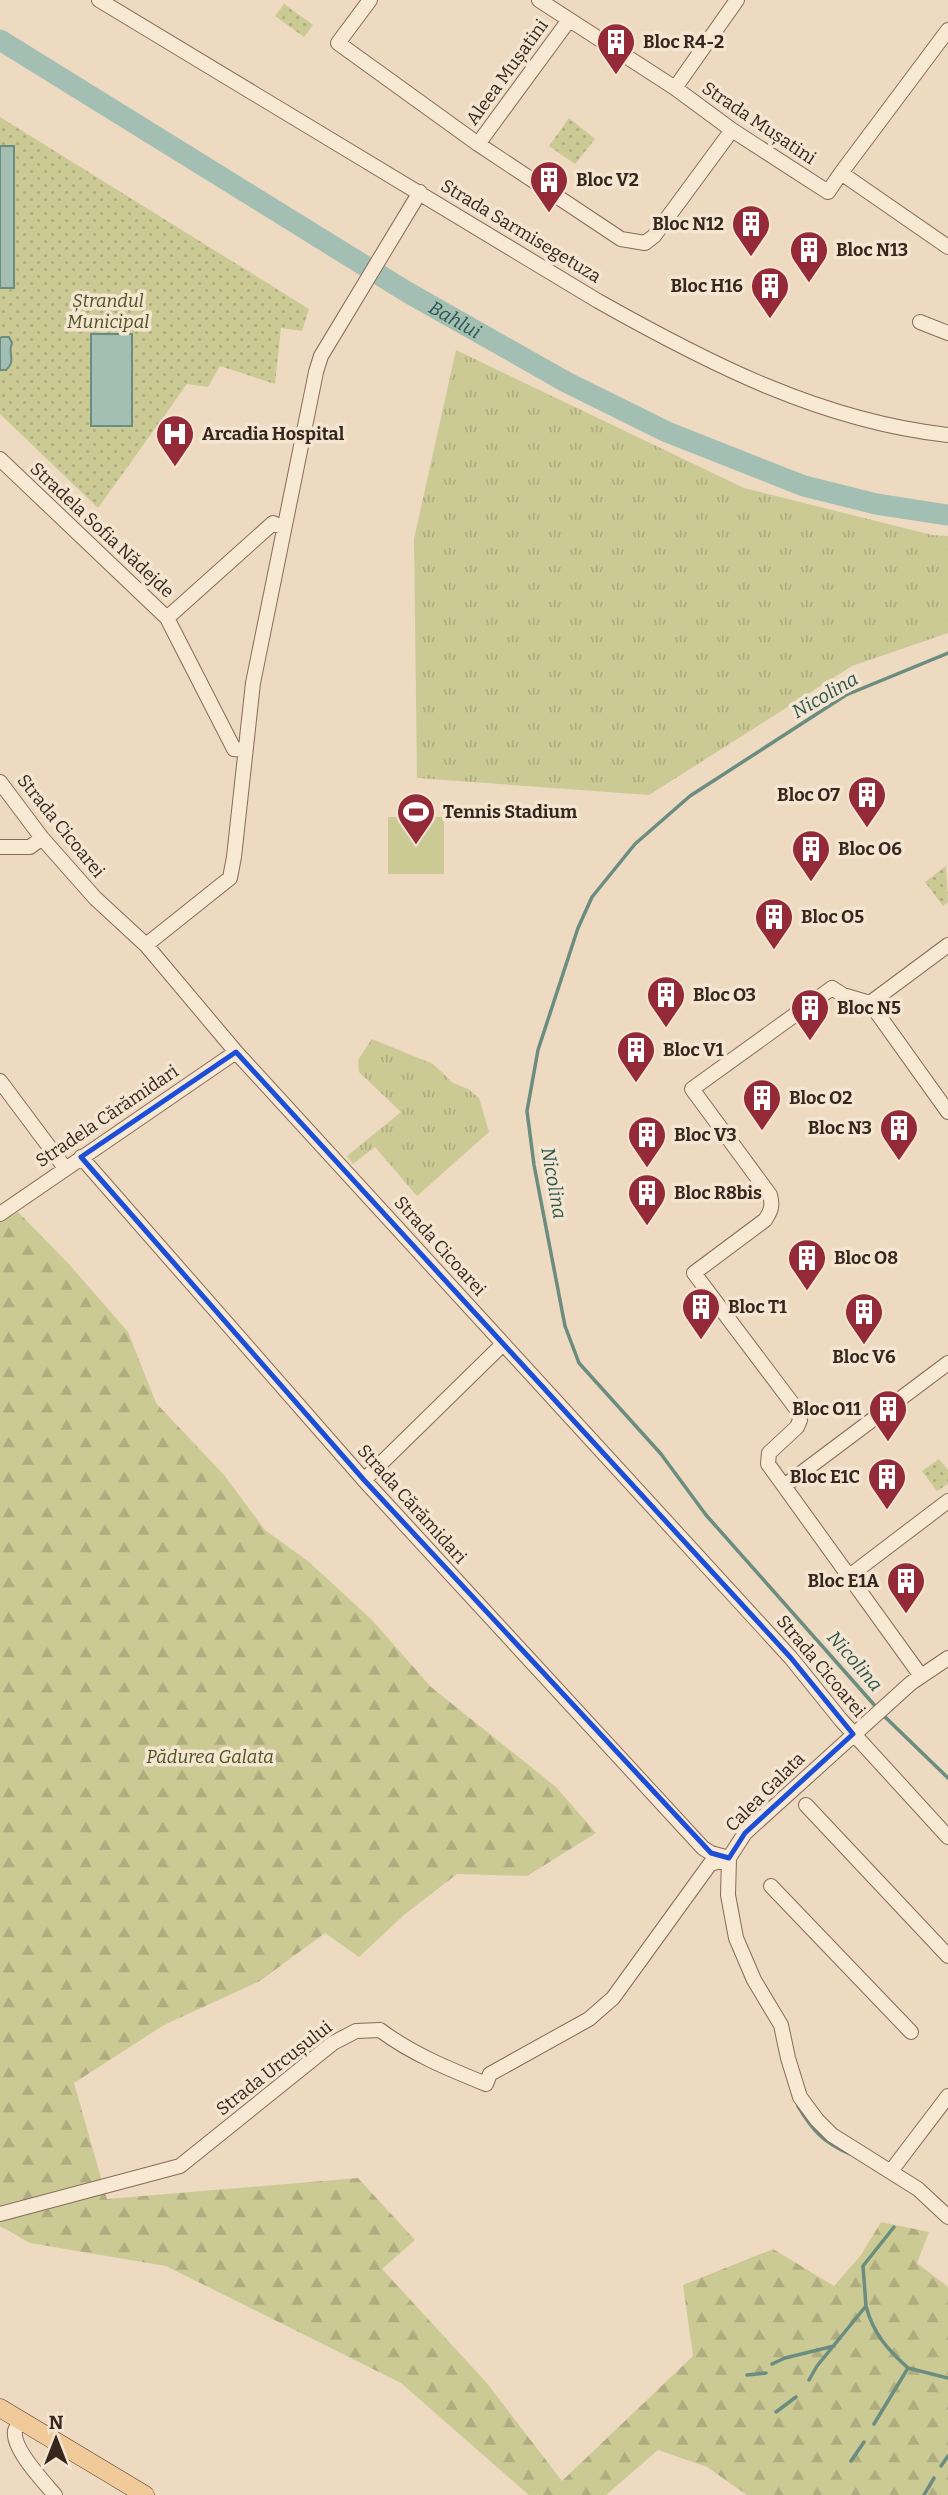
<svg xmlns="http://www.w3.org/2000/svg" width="948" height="2495" font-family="Bitter,serif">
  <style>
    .grass { fill: url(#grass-tufts) }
    .forest { fill: url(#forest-firs) }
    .park { fill: url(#park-dots) }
    .pitch { fill: #cbca95 }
    .water { fill: #a3bfb4; stroke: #6b8d80; stroke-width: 2 }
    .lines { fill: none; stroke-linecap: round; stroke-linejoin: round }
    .stream { stroke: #6b8d80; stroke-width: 3.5 }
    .river { stroke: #a3bfb4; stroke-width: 21 }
    .minor-casing { stroke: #866b59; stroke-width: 16 }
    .major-casing { stroke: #533a2d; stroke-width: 19 }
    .minor { stroke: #f8e9d4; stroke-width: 14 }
    .major { stroke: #f0ca99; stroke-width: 18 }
    .marked { fill: none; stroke: #1d4ed8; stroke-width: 5; stroke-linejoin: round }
    .labels { text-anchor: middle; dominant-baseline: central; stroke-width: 7; stroke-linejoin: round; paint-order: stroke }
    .poi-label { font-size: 18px; font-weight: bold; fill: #36261d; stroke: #f4e5d0; text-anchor: start }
    .street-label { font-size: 18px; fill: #36261d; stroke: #f4e5d0 }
    .park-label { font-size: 18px; font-style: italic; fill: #4c5224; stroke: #f4e5d0 }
    .water-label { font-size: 19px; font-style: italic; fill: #2c554e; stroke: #f4e5d0 }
  </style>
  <defs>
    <pattern id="grass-tufts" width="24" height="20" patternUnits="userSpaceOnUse" patternTransform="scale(1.75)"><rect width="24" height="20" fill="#cbca95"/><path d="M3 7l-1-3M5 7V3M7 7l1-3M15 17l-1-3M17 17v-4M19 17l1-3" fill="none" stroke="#afad80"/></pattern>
    <pattern id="forest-firs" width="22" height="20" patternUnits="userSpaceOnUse" patternTransform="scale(1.75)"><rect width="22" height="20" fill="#cbca95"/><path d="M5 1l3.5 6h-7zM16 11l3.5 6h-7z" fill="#afad80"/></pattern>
    <pattern id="park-dots" width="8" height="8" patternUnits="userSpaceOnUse" patternTransform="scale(1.75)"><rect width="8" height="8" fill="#cbca95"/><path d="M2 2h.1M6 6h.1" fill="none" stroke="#afad80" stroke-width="1.8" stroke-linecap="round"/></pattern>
  </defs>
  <rect width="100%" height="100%" fill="#eddac1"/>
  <!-- grass -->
  <path class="grass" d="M456,350L744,488L932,535L948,536V633L852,666L649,795L417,778L414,539Z
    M372,1039L433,1064L453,1083L468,1089L479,1098L489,1132L417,1196L375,1147L353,1164L347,1156L401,1112L359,1072L358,1060Z"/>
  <!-- forest -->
  <path class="forest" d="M18,1212L68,1263L128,1332L156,1403L224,1475L265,1530L309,1562L372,1620L431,1687L556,1787L596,1833L527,1876L457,1874L405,1914L359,1957L325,1933L260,1981L164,2025L74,2083L107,2199L358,2178L415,2240L382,2269L486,2382L562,2481L693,2356L683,2285L773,2249L834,2286L861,2255L881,2222L929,2232L917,2263L948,2287V2495H747L707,2467L658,2450L606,2495H529L401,2383L166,2266L30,2243L0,2226V1221Z"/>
  <!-- park -->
  <path class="park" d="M284,4L313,25L304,37L275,16Z
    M0,117L309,309L302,331L281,328L275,384L220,366L208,387L187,384L98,508L0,414Z
    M569,118L595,139L575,164L549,146Z
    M946,866L948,902L943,906L925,882Z
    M939,1459L948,1470V1484L937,1491L922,1471Z"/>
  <!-- pitch -->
  <path class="pitch" d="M388,817H444V874H388Z"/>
  <!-- water -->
  <path class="water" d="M0,146H14V288H0Z
    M91,334H132V426H91Z
    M2,337H9L12,343C7,354 17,360 6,370H0V338Z"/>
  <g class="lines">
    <!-- stream -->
    <path class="stream" d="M877,1708L706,1515L661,1454L579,1363L565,1326L534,1165L527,1111L538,1050L578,928L592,897L635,844L690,796L846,695L948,653
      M882,1714L948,1778
      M798,2106C813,2131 823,2142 850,2154
      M866,2306C873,2333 887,2349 908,2368
      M772,2364L785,2358L834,2346
      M747,2375L766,2373
      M809,2380L817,2366L866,2306L863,2266L894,2227
      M776,2412L796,2397
      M874,2424L908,2368L948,2378
      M851,2461L864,2442
      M941,2466L948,2456
      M924,2495L934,2478"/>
    <!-- river -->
    <path class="river" id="s1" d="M0,40L407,292L566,382L667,432L804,486L876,504L948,515"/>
    <defs>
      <path id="minor" d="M99,0L598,301C708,363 821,421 948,435
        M370,0L338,43L478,144L621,239L645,243L654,236L732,130
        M539,0L675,88L732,130L828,192L841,173L948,247
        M675,88L737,0
        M478,144L569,20
        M841,173L948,30
        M920,322L948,333
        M0,459L167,618L234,749L244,750
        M167,618L273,523L284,528
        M0,782L42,838L95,898L146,945L236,1052L791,1658L841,1720L948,1837
        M0,847H30L42,838
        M146,945L230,878L234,857L253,683L316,372L321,356L420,192
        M948,945L870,1003L948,1112
        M870,1003L843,995L832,988L692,1089L770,1195C773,1206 771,1211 765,1220L694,1273L798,1411L800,1420L797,1427L769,1453L768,1464L921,1676
        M0,1081L65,1168
        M81,1157L364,1480L703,1848L711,1853L729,1858
        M0,1214L236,1052
        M364,1480L503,1344
        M784,1486L948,1363
        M848,1577L948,1501
        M948,1658L911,1683L745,1833L729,1858L728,1895L736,1938L754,1980L781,2025L788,2058L800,2097L817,2120L832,2135L918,2189L948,2217
        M806,1805L948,1956
        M771,1886L911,2032
        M891,2171L948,2096
        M0,2214L180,2166L333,2043L356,2031L380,2030C412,2054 449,2069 486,2084L490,2074L589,2019L613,1998L710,1864L728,1859
        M21,2421C19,2424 16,2427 15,2431C12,2449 44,2482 55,2495"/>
      <path id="major" d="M0,2408L145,2495"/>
    </defs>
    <!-- minor casing -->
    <use href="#minor" class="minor-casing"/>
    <!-- major casing -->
    <use href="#major" class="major-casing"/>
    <!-- minor -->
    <use href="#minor" class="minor"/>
    <!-- major -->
    <use href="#major" class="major"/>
  </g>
  <!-- marked area -->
  <path class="marked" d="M236,1052L791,1658L853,1734L745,1833L729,1858L711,1853L364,1480L81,1157Z"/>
  <!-- icons -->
  <defs>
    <symbol id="building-pin" viewBox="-11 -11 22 30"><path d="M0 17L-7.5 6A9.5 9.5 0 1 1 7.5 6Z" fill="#942a38" stroke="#f4e5d0"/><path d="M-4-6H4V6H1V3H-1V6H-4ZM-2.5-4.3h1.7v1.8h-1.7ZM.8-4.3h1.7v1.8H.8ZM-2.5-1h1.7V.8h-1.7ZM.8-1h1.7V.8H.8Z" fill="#fff"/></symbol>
    <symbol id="hospital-pin" viewBox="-11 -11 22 30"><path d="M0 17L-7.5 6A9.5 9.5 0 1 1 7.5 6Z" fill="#942a38" stroke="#f4e5d0"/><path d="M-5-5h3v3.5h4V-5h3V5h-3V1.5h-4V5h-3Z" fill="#fff"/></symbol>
    <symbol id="stadium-pin" viewBox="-11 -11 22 30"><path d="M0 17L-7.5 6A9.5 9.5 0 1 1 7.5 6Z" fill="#942a38" stroke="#f4e5d0"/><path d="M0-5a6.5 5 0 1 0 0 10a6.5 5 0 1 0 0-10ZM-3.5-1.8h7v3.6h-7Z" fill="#fff"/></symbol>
  </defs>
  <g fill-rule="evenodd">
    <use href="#building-pin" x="594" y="20" width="44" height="60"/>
    <use href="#building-pin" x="527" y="158" width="44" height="60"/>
    <use href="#building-pin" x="729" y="202" width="44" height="60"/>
    <use href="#building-pin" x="787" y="228" width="44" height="60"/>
    <use href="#building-pin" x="748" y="264" width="44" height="60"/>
    <use href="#hospital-pin" x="153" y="412" width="44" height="60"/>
    <use href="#building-pin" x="845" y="773" width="44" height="60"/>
    <use href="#stadium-pin" x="394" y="790" width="44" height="60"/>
    <use href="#building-pin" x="789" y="827" width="44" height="60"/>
    <use href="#building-pin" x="752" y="895" width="44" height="60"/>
    <use href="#building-pin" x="644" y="973" width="44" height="60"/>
    <use href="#building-pin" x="788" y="986" width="44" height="60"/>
    <use href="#building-pin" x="614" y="1028" width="44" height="60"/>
    <use href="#building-pin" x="740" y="1076" width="44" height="60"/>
    <use href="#building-pin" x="877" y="1106" width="44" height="60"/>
    <use href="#building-pin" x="625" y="1113" width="44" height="60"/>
    <use href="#building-pin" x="625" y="1171" width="44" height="60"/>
    <use href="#building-pin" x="785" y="1236" width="44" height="60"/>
    <use href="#building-pin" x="679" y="1285" width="44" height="60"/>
    <use href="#building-pin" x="842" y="1290" width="44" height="60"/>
    <use href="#building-pin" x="866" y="1387" width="44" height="60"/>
    <use href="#building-pin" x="865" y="1455" width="44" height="60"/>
    <use href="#building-pin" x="884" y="1559" width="44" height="60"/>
  </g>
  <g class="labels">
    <!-- poi labels -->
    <g class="poi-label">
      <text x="643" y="42">Bloc R4-2</text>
      <text x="576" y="180">Bloc V2</text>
      <text x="724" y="224" text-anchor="end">Bloc N12</text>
      <text x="836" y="250">Bloc N13</text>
      <text x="743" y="286" text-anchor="end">Bloc H16</text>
      <text x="202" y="434">Arcadia Hospital</text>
      <text x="840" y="795" text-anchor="end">Bloc O7</text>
      <text x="443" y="812">Tennis Stadium</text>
      <text x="838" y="849">Bloc O6</text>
      <text x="801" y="917">Bloc O5</text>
      <text x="693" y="995">Bloc O3</text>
      <text x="837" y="1008">Bloc N5</text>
      <text x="663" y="1050">Bloc V1</text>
      <text x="789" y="1098">Bloc O2</text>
      <text x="872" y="1128" text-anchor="end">Bloc N3</text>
      <text x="674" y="1135">Bloc V3</text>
      <text x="674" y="1193">Bloc R8bis</text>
      <text x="834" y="1258">Bloc O8</text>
      <text x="728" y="1307">Bloc T1</text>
      <text x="864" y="1357" text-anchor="middle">Bloc V6</text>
      <text x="861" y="1409" text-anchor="end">Bloc O11</text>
      <text x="860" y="1477" text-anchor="end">Bloc E1C</text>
      <text x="879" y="1581" text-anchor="end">Bloc E1A</text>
    </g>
    <!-- street labels -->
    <g class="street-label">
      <text transform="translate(507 72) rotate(-54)">Aleea Mușatini</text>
      <text transform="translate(759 123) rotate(34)">Strada Mușatini</text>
      <text transform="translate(521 231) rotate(31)">Strada Sarmisegetuza</text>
      <text transform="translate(102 530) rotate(43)">Stradela Sofia Nădejde</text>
      <text transform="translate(61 826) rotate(51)">Strada Cicoarei</text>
      <text transform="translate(107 1116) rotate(-34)">Stradela Cărămidari</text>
      <text transform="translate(440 1246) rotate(48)">Strada Cicoarei</text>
      <text transform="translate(412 1504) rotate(48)">Strada Cărămidari</text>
      <text transform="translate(821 1666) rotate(50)">Strada Cicoarei</text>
      <text transform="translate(765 1792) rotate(-45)">Calea Galata</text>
      <text transform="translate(274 2068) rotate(-38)">Strada Urcușului</text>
    </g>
    <!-- park labels -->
    <g class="park-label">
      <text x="108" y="301">Ștrandul<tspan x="108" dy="21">Municipal</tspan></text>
      <text x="210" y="1757">Pădurea Galata</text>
    </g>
    <!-- water labels -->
    <g class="water-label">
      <text stroke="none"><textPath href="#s1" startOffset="534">Bahlui</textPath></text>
      <text transform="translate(825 695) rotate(-30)">Nicolina</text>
      <text transform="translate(554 1183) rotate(80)">Nicolina</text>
      <text transform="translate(855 1661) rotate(49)">Nicolina</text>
    </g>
  </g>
  <!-- north arrow -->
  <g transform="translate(56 2439)" stroke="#f4e5d0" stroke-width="5" paint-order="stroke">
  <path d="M0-5L12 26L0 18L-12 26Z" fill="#36261d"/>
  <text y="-10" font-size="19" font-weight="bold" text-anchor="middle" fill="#36261d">N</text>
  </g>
</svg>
